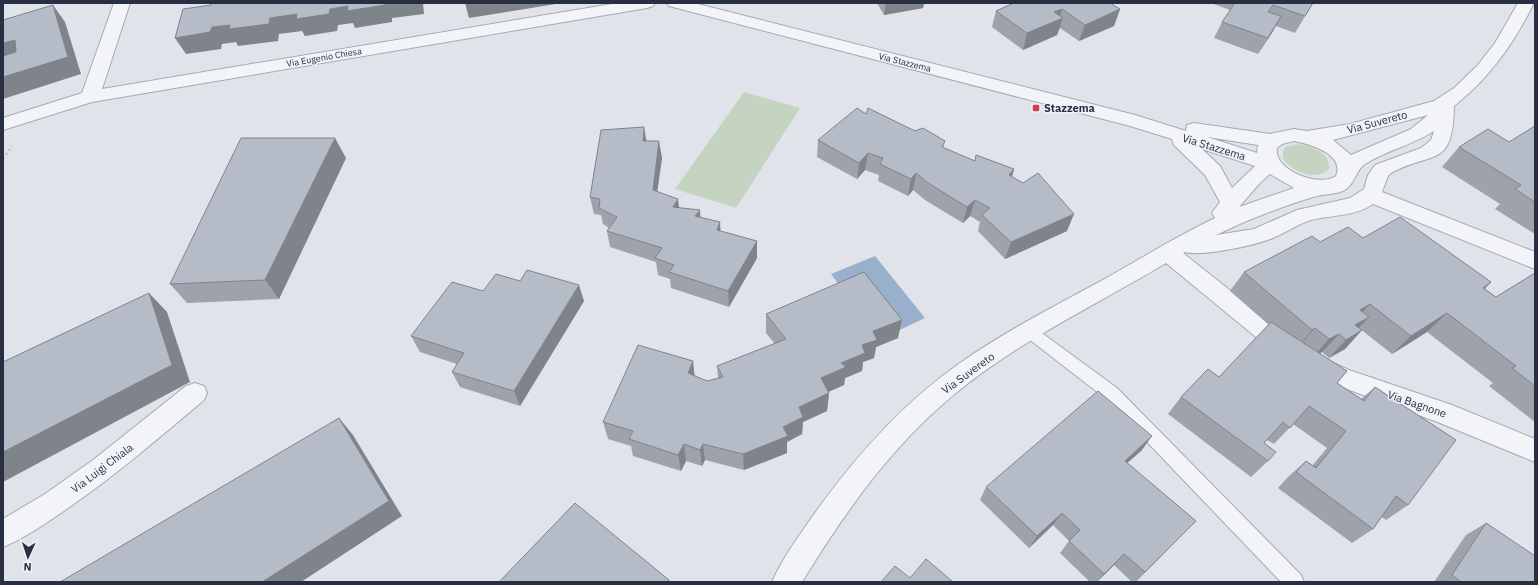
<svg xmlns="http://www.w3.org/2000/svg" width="1538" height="585" font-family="'IBM Plex Sans',sans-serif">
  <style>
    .green { fill: #c5d4c0 }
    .water { fill: #98b0cc }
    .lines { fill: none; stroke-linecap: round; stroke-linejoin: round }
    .service-casing { stroke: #a5aab4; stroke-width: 2 }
    .minor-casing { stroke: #a5aab4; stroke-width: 2 }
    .path { stroke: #bec1c9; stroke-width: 2; stroke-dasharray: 2.5 2.5; stroke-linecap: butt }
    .service { fill: #f3f4f8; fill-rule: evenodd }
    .minor { fill: #f3f4f8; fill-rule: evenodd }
    .wall { fill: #9da2ab }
    .shaded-wall { fill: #7f848b }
    .building { fill: #b6bcc7; stroke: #7f848b }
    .poi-dot { fill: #d63d50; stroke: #eff2f7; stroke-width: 1.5 }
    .labels { text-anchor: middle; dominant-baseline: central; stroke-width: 3; stroke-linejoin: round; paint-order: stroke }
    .far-street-label { font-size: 9px; fill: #273042; stroke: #eff2f7 }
    .poi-label { font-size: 11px; font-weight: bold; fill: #273042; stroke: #eff2f7; text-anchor: start }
    .street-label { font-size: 11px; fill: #273042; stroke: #eff2f7 }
  </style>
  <rect width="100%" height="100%" fill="#e0e3ea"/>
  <!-- green -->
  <path class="green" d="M744,92L800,108L736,208L675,189Z
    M1299,144C1312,146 1331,153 1329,169C1316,182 1293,172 1283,159V150L1286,147Z"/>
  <!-- water -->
  <path class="water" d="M875,256L925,318L893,333L848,297L831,274Z"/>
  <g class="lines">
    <defs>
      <path id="service" d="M1030,326L1035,328L1117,388L1301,575L1304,582H1281L1105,398L1025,336L1022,332L1025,328Z"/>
      <path id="minor" d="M114,3H130L102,89L618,3H655L653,6L647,8L92,102L3,130V118L82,93Z
        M667,3H694L1135,115L1186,131L1187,125L1194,123L1270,134L1294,129L1307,131L1350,124L1434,101L1454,88L1477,66L1495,43L1518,3H1534C1514,43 1490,78 1454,106C1453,169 1434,150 1391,173L1388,176L1382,192L1535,252V269L1373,204C1354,217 1331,215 1311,220C1298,224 1287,232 1275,237C1259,245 1202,257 1185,252L1183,253L1295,342L1299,349L1295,356L1287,359L1279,356L1166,263C1096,305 1019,341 956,393C892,445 845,512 802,582H772C783,557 801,533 817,510C857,455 903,403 960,363C1004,332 1053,307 1101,281C1139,260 1175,237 1215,218L1212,213L1220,202L1205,175L1174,145L1172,139L1130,126L669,6ZM1428,115L1411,129L1351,155L1333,140ZM1434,131L1431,140L1421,148L1375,165L1368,175L1364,189L1350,198L1297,210L1254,229L1216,235C1247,220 1278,208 1310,198C1321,194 1332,195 1343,191C1355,185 1355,171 1365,164C1387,150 1413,145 1434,131ZM1207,137L1258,145L1257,153ZM1294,141C1310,144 1345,154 1336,176C1319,188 1273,170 1277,148L1282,144ZM1202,149L1255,166L1232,188L1220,166ZM1270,174L1294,188L1239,207L1259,184Z
        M1315,355L1349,370L1452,405L1535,439V462L1435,421L1333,384L1307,372L1303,365L1307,358Z
        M195,383L204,386L207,393L204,400C160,437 117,474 71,506C49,521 27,537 3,547V519L45,494L93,460L186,386Z"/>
    </defs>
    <!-- service casing -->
    <use href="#service" class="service-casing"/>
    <!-- minor casing -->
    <use href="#minor" class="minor-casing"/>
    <!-- path -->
    <path class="path" d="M3,159L12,146"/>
    <!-- service -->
    <use href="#service" class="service"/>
    <!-- minor -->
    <use href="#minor" class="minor"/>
  </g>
  <!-- wall -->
  <path class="wall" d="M877,3H924L923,8L884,15Z
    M1014,3L1120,9L1114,26L1079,41L1060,28L1057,35L1023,50L992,27L996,11Z
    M1211,3H1313L1295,33L1276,26L1258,54L1214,38L1222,22L1230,10Z
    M866,114L945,141L943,148L975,161L1014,169L1012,177L1067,231L1005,259L978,231L980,222L970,216L963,223L925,200L913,190L908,196L878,181L879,175L865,170L857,179L817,157L818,140Z
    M1535,126V234L1495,209L1500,204L1442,167L1459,147L1509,142Z
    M647,141L662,158L657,192L679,207L701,218L720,222V231L757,241V258L729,307L671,288L670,279L658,275L656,262L610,247L607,231L609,228L603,224L601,215L594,214L590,197Z
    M346,158L279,299L187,303L170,284Z
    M1363,238L1491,282L1485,289L1496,297L1535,273V422L1489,386L1493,383L1427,332L1392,354L1359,328L1362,330L1345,349L1329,358L1322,352L1320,353L1337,383L1361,399L1375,387L1408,505L1386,520L1382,517L1373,529L1352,543L1278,488L1288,477L1306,461L1312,466L1327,448L1293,424L1274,444L1267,440L1264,443L1268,461L1251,477L1168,414L1181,397L1219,377L1269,325L1230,291L1244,272L1320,242Z
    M483,291L584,301L520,406L460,387L452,372L457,364L420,352L411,336Z
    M766,314L898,338L876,347L874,358L863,362L862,371L845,378L844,385L828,392L829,393L827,411L803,422L802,434L787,442V453L744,470L705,460L702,466L686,461L681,471L633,456L631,446L608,439L603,422L695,376L707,381L718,378L717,366L775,344L766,333Z
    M1142,450L1127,463L1196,521L1136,582H1132L1114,565L1097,582H1090L1060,553L1069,541L1053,525L1029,548L980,500L986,487Z
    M1486,523L1535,582H1434L1466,535Z"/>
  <!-- shaded-wall -->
  <path class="shaded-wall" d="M171,3H182L172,4Z
    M385,3H423L424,14L392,18V22L355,28L353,23L338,25L337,31L305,36L302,31L279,34L278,41L238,46L236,42L222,44L221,49L186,54L175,38L212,27L270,18L348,6Z
    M465,3H562L469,18Z
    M886,3H924L923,8L884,15Z
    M53,5L65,22L81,74L3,99V77Z
    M1062,9L1059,20L1063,18L1057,35L1023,50L1027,33L1054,12Z
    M1120,9L1114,26L1079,41L1085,25Z
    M1281,16L1272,33L1258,54L1268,38Z
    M15,40L29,56L3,68V43Z
    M644,127L647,144L643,141Z
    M335,138L346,158L279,299L265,280Z
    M659,141L662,158L655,207L653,190Z
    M868,153L865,170L857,179L859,163Z
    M1014,169L1009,186V175Z
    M916,173L913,190L908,196L911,179Z
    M678,199L680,215L673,207Z
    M975,200L970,216L963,223L967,207Z
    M700,210L701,227L695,216Z
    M1074,214L1067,231L1005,259L1011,242Z
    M720,222L721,239L717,230Z
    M757,241V258L729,307L728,291Z
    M1491,282L1471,301L1483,288Z
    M579,285L584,301L520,406L514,391Z
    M149,293L167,312L190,382L3,482V452Z
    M1370,304L1353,323L1360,310Z
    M1447,313L1427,332L1392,354L1411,336Z
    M1369,317L1351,336L1355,325Z
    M902,320L898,338L876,347L874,358L863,362L862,371L845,378L844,385L819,396L821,378L841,363L862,345L873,331Z
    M1315,328L1299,346L1296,349L1312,330Z
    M1362,330L1345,349L1329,358L1346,340Z
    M1339,334L1322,352L1312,358L1329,339Z
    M693,361L695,379L688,373Z
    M829,393L827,411L803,422L802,434L787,442V453L744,470L743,454L783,427L799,407Z
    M339,418L353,435L402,516L301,582H262Z
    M1152,436L1142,450L1115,474L1125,461Z
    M684,444L686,461L681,471L678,455Z
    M703,444L705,460L702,466L700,450Z
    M1062,513L1053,525L1029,548L1037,536Z
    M1124,554L1114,565L1097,582L1104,574Z"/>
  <!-- building -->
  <path class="building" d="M211,3H385V5L347,11L348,6L330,9L329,14L296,19L297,14L270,18L269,24L229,29L230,25L212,27L210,32L175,38L183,9L211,5Z
    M1014,3H1110L1120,9L1085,25L1062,9L1054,12L1063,18L1027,33L996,11Z
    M1235,3H1239L1243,4L1244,3H1313L1305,16L1273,5L1268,12L1281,16L1268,38L1222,22Z
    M53,5L68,57L3,77V56L16,52L15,40L3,43V20Z
    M857,108L866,114L868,108L915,131L923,128L945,141L942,147L975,161L976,155L1014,169L1009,175L1023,183L1038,173L1074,214L1011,242L982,215L990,208L975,200L967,207L928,183L916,173L911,179L880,164L883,158L868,153L859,163L818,140Z
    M1535,126V202L1515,189L1521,185L1459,147L1488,129L1509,142Z
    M644,127L643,141H659L653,190L678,199L673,207L700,210L695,216L720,222L717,230L757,241L728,291L669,272L674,265L655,258L662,248L607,231L617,217L599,208L600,199L590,197L601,130Z
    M241,138H335L265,280L170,284Z
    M1400,217L1491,282L1483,288L1496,297L1535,273V386L1512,368L1516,366L1447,313L1411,336L1370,304L1360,310L1369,317L1355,325L1362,330L1346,340L1339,334L1329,339L1315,328L1312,330L1244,272L1312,236L1320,242L1348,227L1363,238Z
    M527,270L579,285L514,391L452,372L464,353L411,336L452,282L483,291L496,274L520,281Z
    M864,272L902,320L873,331L877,340L862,345L865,353L841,363L846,367L821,378L829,393L799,407L803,417L783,427L788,436L743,454L703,444L700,450L684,444L678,455L629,439L633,431L603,422L638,345L693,361L688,373L707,381L723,377L717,366L786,339L766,314Z
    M149,293L172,365L3,452V362Z
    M1271,322L1347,371L1337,383L1364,401L1375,387L1456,440L1408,505L1396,496L1373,529L1296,472L1306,461L1316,468L1346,431L1309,406L1290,428L1283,422L1264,443L1276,452L1268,461L1181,397L1208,369L1219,377Z
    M1098,391L1152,436L1125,461L1196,521L1145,572L1124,554L1104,574L1069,541L1080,530L1062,513L1037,536L986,487Z
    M339,418L389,501L262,582H60Z
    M575,503L669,580L668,582H499Z
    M1486,523L1535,556V582H1461L1452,575Z
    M926,559L953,582H881L895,566L910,578Z"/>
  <!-- markers -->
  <rect class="poi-dot" x="1032" y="104" width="8" height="8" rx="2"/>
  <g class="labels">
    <!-- far-street labels -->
    <g class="far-street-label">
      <text transform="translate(324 57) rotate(-10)">Via Eugenio Chiesa</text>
      <text transform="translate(905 62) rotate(14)">Via Stazzema</text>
    </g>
    <!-- poi labels -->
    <g class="poi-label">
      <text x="1044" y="108">Stazzema</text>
    </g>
    <!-- street labels -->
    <g class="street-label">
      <text transform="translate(1377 122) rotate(-15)">Via Suvereto</text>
      <text transform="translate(1214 147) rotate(17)">Via Stazzema</text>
      <text transform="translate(968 373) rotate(-36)">Via Suvereto</text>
      <text transform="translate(1417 404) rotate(19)">Via Bagnone</text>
      <text transform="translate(102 468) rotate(-37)">Via Luigi Chiala</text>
    </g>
  </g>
  <!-- border -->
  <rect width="1538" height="585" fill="none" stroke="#273042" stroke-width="8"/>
  <!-- north arrow -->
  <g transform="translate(28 557) rotate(183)" stroke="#eff2f7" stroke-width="3" paint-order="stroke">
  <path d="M0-3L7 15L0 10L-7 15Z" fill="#273042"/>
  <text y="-6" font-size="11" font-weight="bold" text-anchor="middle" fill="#273042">N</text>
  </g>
</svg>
